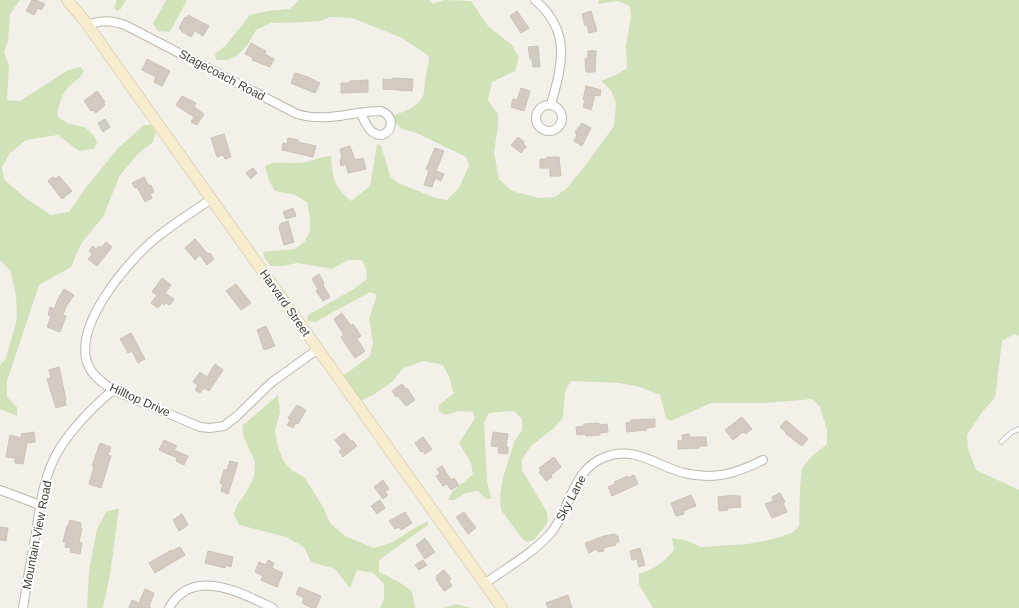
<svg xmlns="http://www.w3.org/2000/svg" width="1019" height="608" font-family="Arial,sans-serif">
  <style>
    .green { fill: #d1e2b8 }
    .building { fill: #d3cbc1; stroke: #cdc2b5 }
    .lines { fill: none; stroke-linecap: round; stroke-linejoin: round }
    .service-casing { stroke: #bdb7ae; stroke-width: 5.5 }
    .minor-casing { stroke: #bdb7ae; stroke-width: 10 }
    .secondary-casing { stroke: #cdbf9f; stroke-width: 12 }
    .service { stroke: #fff; stroke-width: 4 }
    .minor { stroke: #fff; stroke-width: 8 }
    .secondary { stroke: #f8eccf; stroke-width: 11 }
    .labels { text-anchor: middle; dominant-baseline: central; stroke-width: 4; stroke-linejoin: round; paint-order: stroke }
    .street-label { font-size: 12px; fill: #464039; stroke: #fff }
  </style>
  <rect width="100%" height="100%" fill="#f3f0ea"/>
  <!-- green -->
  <path class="green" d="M0,0H20L10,14L8,41L4,53L9,65L7,100L20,101L68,70L80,67L84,71C79,81 73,81 67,89C61,96 57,108 58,117L69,124L85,127L94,136L97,142L94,149L79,151L58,135L26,140L10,153L2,167L4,179L24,197L51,215L69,212L84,190L118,148L144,125H151L156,133L153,142L138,154L120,175L103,217L81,244L71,267L39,285L7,381V397L17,407V416L0,409V365L6,358L17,319L16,296L11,272L0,260Z
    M117,0H126L120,10L117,11L114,7Z
    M166,0H187L170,32L158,31L153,24Z
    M299,0H429L433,4L444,0L471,1L488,26L512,45L519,58L515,71L492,82L488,100L498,114V126L494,153L499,179L512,191L539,198L555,197L567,188L584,167L614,126L616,103L611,90L601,81L618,74L627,68L626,46L631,16L630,6L617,1L598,4L599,0H1019V336L1014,334L1002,341L995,398L983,411L967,435L968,449L976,470L1019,490V608H653L639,585V574C653,569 664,563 674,550L672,538L685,540L701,547L748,544L773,539L792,533L799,526L800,489L802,468L811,457L827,444V430L820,407L812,399L766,403H711L671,421L666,418L660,395L640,387L619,383L571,381L565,391L563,418L554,428L531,446L522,459V470L547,512L548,522L534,540L526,542L520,536L501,510L500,496L502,481L514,442L522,430V419L514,411L489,413L484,423L487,480L491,499H486L478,491L466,493L454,500H448L452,492L473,474L471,463L459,443L475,418L473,412L459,411L445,415L439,411V405L454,393L452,389L450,379L443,365L424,361L403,368L392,382L373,395L360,401L343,376L370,356L373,343L369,318L377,295L370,292L315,322L307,321L308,315L354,289L367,279L366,269L362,260H348L332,269L297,263L283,266H271L265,259L263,252L295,249L305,241L310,231V217L307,202L295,195L275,191L269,181L265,166C277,159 293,165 306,162C316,160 321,156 331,156C333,179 333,185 351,201L370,186L377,144L381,145L390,176L398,183L436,198L447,200L459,188L469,165L466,157L417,133L402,129L393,120L394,115C404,112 419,106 423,96C425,92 424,85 425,81C426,72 429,65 429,56L402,38L352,18L330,17L321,21L307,22L271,23L256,30L248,44L237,56L227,60H216L215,54L226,45L250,15L268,11L290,9Z
    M278,395L280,412L275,431L278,447L284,462L293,471L304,477L322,505L330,523L345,536L374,548L391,543L413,529L428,521V525L379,560V572L399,582L412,591L415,608H380L384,598V584L373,573L357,570L350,588L335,569L311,562L304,547L286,537L239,525L234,514L237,505L247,491L254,476L255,462L244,438L242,426Z
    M119,508L110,575L103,608H87L89,571L97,529L106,512Z
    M456,604L471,608H443Z"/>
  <!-- building -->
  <path class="building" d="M32,0H36L45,4L41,10L38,8L34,15L26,11Z
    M517,11L529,28L521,33L510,16Z
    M591,11L597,31L589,33L587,25L585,26L582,14Z
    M188,15L209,26L203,36L195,31L191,37L181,31L182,30L179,28L185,17L187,18Z
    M251,43L266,51L265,54L274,59L270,67L252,60L253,58L245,54Z
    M538,46L540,67H533L532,59H530L528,47Z
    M588,51H596L595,72H586L585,59L588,58Z
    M147,59L170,71L162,86L154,82L156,77L142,70Z
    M295,73L308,77L320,83L315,93L291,83Z
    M392,78L413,79L412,91L383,89V79L392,80Z
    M368,80V92L341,93V83H350V81Z
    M586,86L601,90L600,96L595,95L591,110L583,107L585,100H583Z
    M521,88L530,91L524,111L511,107L513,99L517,100Z
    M97,91L105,102H103L105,105L96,113L94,110L91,111L84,101Z
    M182,96L196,103L194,107L204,114L197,125L191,122L194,117L176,105Z
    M105,119L110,127L103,132L98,123Z
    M582,123L591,128L582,146L574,141L577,135L575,132Z
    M224,134L231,157L225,159L223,155L217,157L211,138Z
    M518,137L524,142L523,143L526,147L521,153L511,145Z
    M288,138L298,140V142L316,146L313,157L282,150L283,143L287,144Z
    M350,146L355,160L363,158L366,169L348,173L346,164L341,166L340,159L342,158L340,149Z
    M435,148L444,151L436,171L444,174L441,181L435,178L432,187L424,185L429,170L426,169Z
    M547,157H559L561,176H550V168H540V159H547Z
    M253,168L257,173L251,179L246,173Z
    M59,176L72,191L62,199L48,181L53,177L55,179Z
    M144,177L149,186L151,185L154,192L150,194L152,198L145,202L137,187L135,188L132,183Z
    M293,208L296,216L286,219L283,212Z
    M288,221L294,242L284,245L279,227L280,226V224Z
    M195,239L208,254L210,253L214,259L207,265L200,255L195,260L185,248Z
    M106,242L112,247L97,266L88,259L92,254L89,251L93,246L96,249L99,246L101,248Z
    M319,274L324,283L323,284L324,287L330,297L323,301L316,291L318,289L312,279Z
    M162,278L171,285L165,293L174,299L170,305L166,303L164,305L162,303L158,308L151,303L157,295L152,292Z
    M236,284L251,303L241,310L226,291Z
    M64,289L74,295L66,307L63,315L66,316L60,332L47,327L51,316L48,315L50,307L54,309L58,299Z
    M342,313L351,326L353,324L361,336L357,339L365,351L355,358L341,337L344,335L334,319Z
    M266,326L275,346L264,350L257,330Z
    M131,333L145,359L138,363L132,351L128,353L120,339Z
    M215,364L223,370L209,391L204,388L200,393L195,390L198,385L193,382L200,372L207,377Z
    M59,367L66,400H65L66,405L56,408L47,379L51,378L49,370Z
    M402,384L406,389L407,388L415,400L406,406L397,395L396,397L392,391Z
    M297,405L306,410L298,424L296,423L293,428L287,425L290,420L288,418Z
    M742,417L752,429L746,434L743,432L733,440L725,430Z
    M655,419V427L646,428L647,430L627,432L626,423L631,422V420Z
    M786,420L808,439L802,446L785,433L786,432L780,427Z
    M599,423V425L607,424L608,432L600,433V435L586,436L585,434L577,435L576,427L584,426V424Z
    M34,432L35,442L27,443L23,464L15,463V458L6,457L10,435L22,438L21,434Z
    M493,432L508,434L506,447H508V454L498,453L499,447L491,446Z
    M344,433L351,441L352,440L357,446L343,457L339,451L342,449L335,440Z
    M689,434L690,437H706L707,446H699V448L678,449V441L683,440L682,435Z
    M423,437L432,449L425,454L423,451L421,452L415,443Z
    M164,440L177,446L174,450L188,456L184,465L176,461L177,458L159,450Z
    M100,443L111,447L108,455L111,456L101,488L89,484L94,467L92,466Z
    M554,457L561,467L551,475L552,477L546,481L539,472L541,471L539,468Z
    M230,461L238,463L228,494L221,491L223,484L220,483L224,470H227Z
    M442,466L451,480L454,478L459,485L451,490L447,484L443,486L436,476L440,474L437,469Z
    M634,475L638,484L612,496L608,487L615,484L614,482L628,476V478Z
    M383,480L389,489L385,492L388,495L383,499L374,487Z
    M780,493L785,502L783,503L787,512L772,518L765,504L773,501L772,497Z
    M691,495L696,506L683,511L684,514L676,516L671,503Z
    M735,495V496H740L741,507L727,508L728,510L719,511L718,497Z
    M380,500L385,508L377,514L371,506Z
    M405,512L412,523L401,530L399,527L395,529L389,521Z
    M464,512L476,528L468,534L456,517Z
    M182,514L188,525L179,531L173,520Z
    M70,520L81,523L80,528H82L79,542L82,543L80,554L70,552L71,548L65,547L66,542H63L67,526H68Z
    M0,527L8,528L6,541L0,540Z
    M615,534V536H618L619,542H616V545L603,548L604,551L598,552L597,549L589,553L585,543L604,536Z
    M425,538L435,552L425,559L416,545Z
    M180,547L185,555L155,573L149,563L171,550L172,551Z
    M640,548L645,565L639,567L637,559L632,560L630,551Z
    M208,551L233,557L231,567L225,565V568L205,563Z
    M268,560L274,563L272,568L283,573L277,587L261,580L263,576L255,572L259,562L266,565Z
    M423,560L427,565L419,570L415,565Z
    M444,570L451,579L449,581L452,586L444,591L436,579L437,578L436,576Z
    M299,587L321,596L316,608H312L302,603L304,598L296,594Z
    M145,589L154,593L149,607L151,608H129L132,600L139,603Z
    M568,595L572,608H548L546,603Z"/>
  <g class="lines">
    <defs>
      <path id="service" d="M1001,442L1012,432L1019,429"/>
      <path id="minor" d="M535,0C572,32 562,64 551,105
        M87,25C101,20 111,20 125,25L297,114C328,123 352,111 381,111C394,116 394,130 382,135C369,135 366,123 361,114
        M536 118a13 13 0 1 1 26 0a13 13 0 1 1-26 0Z
        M211,199C193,212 173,224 156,238C128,261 70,328 89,367C94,377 104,384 113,390L200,427L210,428L224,426L237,416L272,382L318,349
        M0,490L40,505
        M484,584C506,568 532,554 550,534C572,508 570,471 605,457C634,445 657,466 684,473C715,480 735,474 763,460
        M23,608C27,583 31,558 36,533C40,505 44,473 60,448C74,426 93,407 113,390
        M169,608C193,566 241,593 273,608"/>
      <path id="secondary" d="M67,0L84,20L502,608"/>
    </defs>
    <!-- service casing -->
    <use href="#service" class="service-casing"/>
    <!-- minor casing -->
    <use href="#minor" class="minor-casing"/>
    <!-- secondary casing -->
    <use href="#secondary" class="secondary-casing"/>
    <!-- service -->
    <use href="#service" class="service"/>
    <!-- minor -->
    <use href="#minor" class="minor"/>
    <!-- secondary -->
    <use href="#secondary" class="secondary"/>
  </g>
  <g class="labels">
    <!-- street labels -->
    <g class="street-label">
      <text transform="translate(222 75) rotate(28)">Stagecoach Road</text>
      <text transform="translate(285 303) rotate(55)">Harvard Street</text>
      <text transform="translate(140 400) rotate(24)">Hilltop Drive</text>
      <text transform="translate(571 498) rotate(-62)">Sky Lane</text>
      <text transform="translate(37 535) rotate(-79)">Mountain View Road</text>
    </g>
  </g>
</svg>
